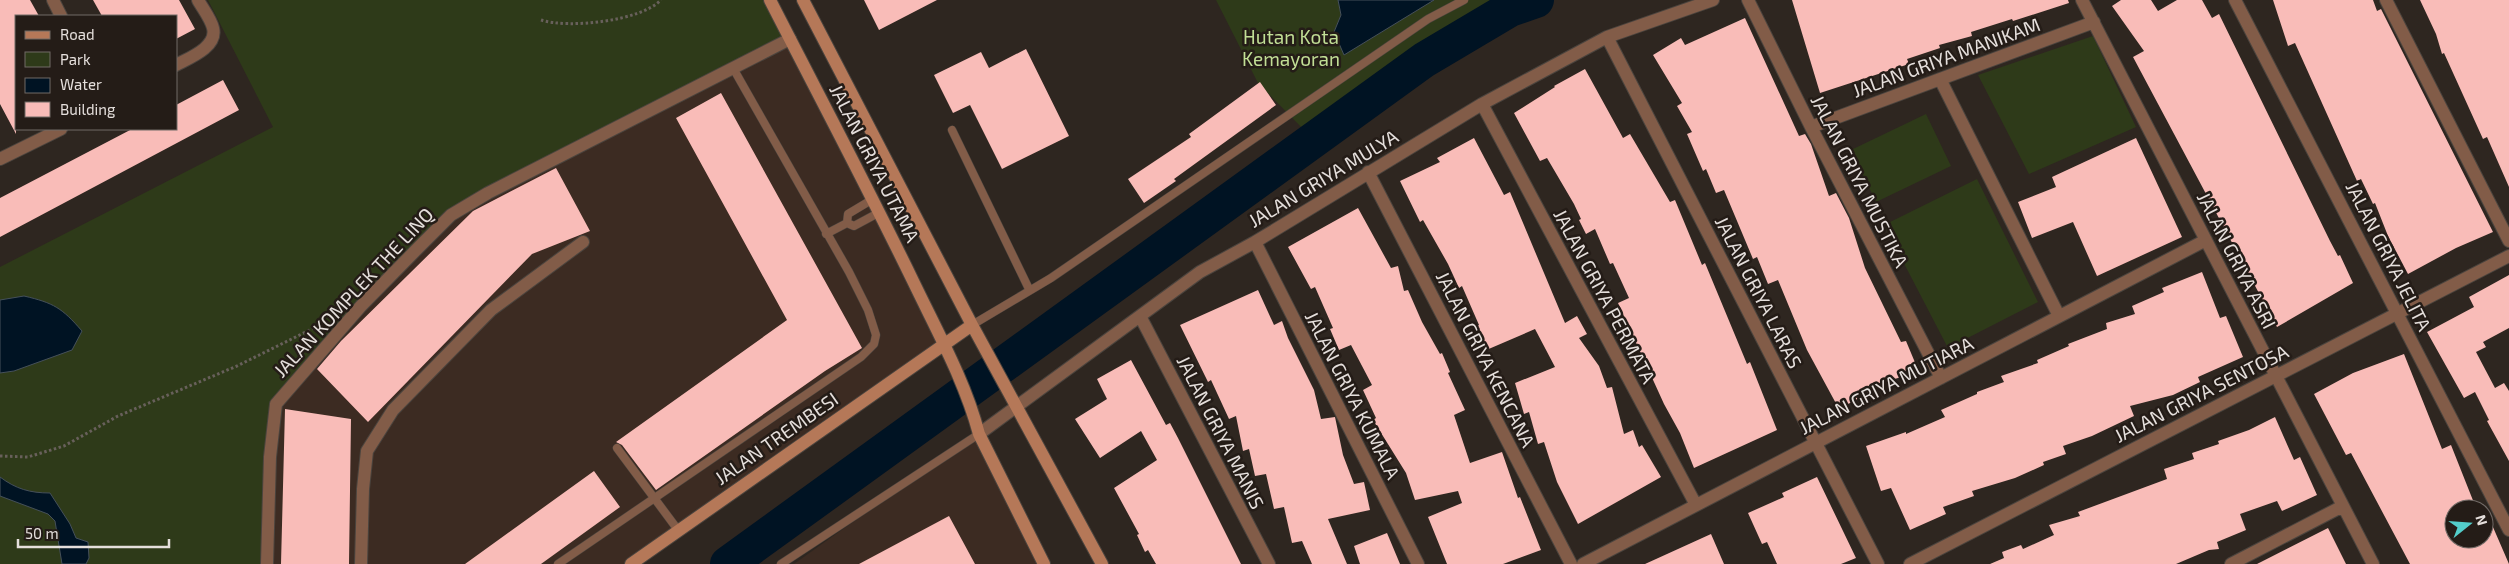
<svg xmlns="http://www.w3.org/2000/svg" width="2509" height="564" font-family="'Exo 2',sans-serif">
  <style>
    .commercial { fill: #3c2b22 }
    .green { fill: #2e3a19 }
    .water { fill: #001323; stroke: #45505a }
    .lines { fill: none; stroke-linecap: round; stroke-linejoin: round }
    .river { stroke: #001323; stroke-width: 36 }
    .building { fill: #f9bcb8; fill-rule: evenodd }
    .lane-casing { stroke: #4b443e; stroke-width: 9 }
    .street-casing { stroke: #4b443e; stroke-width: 14 }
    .secondary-casing { stroke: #4b443e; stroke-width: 14 }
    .path { stroke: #68605b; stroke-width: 3; stroke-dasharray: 2.5 2.5; stroke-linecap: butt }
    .lane { stroke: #825c48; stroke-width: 8 }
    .street { stroke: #825c48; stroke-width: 12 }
    .secondary { stroke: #b57858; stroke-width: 12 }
    .labels { text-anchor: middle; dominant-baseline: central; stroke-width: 5; stroke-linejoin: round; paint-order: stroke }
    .park-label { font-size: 19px; fill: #c1de95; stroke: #241c17 }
    .street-label { font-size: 19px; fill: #e5dfdc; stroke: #241c17 }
  </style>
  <rect width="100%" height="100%" fill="#2e2620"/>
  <!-- commercial -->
  <path class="commercial" d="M790,39L943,344L634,564H268L276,404L451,215Z
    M979,434L1044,564H794L941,459Z"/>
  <!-- green -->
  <path class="green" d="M208,0H770L790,39L451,215L276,404L268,564H0V267L273,127Z
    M1216,0H1338L1341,15L1334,32L1344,55L1434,0H1509L1449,35L1308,134L1258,83Z
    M2093,36L2136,127L2029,174L1978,75Z
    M1926,114L1951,166L1876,202L1851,150Z
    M1977,179L2038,302L1948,348L1884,225Z"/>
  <!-- water -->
  <path class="water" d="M1338,0H1434L1344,55L1334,32L1341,15Z
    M24,296C54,303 62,308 82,331L72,350L14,371L0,373V300Z
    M0,477C16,489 30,493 50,493L70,524L76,538L88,542L89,558L86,564H62L55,521L48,514L0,496Z"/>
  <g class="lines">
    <!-- river -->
    <path class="river" d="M728,564L1424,60L1510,9L1536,0"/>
  </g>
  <!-- building -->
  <path class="building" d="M0,0H30L39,16H16V134L0,104Z
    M93,0H179L195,29L176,39V16H102Z
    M864,0H937L879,30Z
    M1792,0H2068L2069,3L2013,21L2012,19L1971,32L1972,36L1939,45L1940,48L1907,59L1909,64L1820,93Z
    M2121,0H2151L2158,11L2177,0H2202L2212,18L2219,14L2330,241L2338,256L2340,255L2353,283L2277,327L2133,57L2144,51L2112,6Z
    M2273,0H2373L2377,11L2381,9L2493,232L2456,248L2408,274L2388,236L2375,203L2373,204L2361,179L2357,181L2295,43L2288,46Z
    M2420,0H2509V187L2487,137L2483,139L2444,53L2442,54L2436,34Z
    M1745,18L1799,136L1805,134L1811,144L1829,196L1836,193L1849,218L1865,268L1901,342L1906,341L1919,372L1870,386L1872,391L1839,409L1807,350L1778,280L1768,284L1757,257L1753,259L1724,190L1716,193L1706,169L1703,171L1687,134L1692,132L1677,106L1682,103L1653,55L1681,38L1685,45Z
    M1026,49L1069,136L1002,169L970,105L953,113L934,75L981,52L989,68Z
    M1585,69L1623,138L1630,134L1670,202L1675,200L1702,265L1705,263L1747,364L1750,362L1777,430L1694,468L1680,433L1664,404L1618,303L1629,298L1613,263L1610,264L1595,229L1586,234L1579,220L1581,219L1574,204L1547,158L1540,161L1514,113L1555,87L1554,86Z
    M223,80L239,110L0,237V198L132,129H176V105Z
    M1260,82L1276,105L1174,179L1176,181L1144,203L1128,179L1191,137L1189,134Z
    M721,93L862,348L825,371L656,490L622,445L616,442L787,320L676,118Z
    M1474,138L1504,195L1510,192L1565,323L1577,316L1587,334L1579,338L1599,366L1607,388L1612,387L1624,434L1633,430L1639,447L1642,445L1661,477L1578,524L1557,482L1544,442L1538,444L1529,412L1524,414L1515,383L1555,367L1535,329L1484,351L1474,328L1479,325L1462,286L1459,288L1448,264L1423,220L1420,222L1400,181L1440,162L1437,158Z
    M2136,138L2182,237L2097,276L2073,222L2032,238L2018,202L2056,187L2052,177Z
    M556,168L590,231L532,254L368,422L317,369L341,341L473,211Z
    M1358,208L1391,268L1398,266L1404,291L1408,290L1422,322L1440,354L1442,353L1450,372L1448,373L1465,410L1454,415L1470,463L1502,452L1518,498L1520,497L1541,550L1503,564H1447L1428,517L1462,503L1458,491L1415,500L1406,473L1373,420L1376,418L1363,390L1372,385L1351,345L1339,350L1330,329L1333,328L1315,287L1311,289L1288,247Z
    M2202,272L2220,318L2226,316L2243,357L2198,377L2200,382L2173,395L2130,406L2134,416L2092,436L2063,446L2066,454L2043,462L2044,465L2015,478L1972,491L1974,496L1943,507L1946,514L1910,530L1891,488L1881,491L1866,446L1906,432V434L1945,417L1941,410L1977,394V392L2004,382L2001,376L2038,363L2037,360L2069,346L2068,344L2107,329L2106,323L2135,314L2132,306L2164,292L2162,288Z
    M2509,275V328L2483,342L2486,347L2476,352L2495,388L2504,383L2509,391V461L2487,421L2489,420L2475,392L2464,398L2427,332L2474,307L2469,297Z
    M1258,290L1274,325L1282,321L1288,338L1314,390L1321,419L1335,417L1343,455L1354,484L1364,482L1370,510L1328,519L1347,564H1312L1302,541L1292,543L1284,507L1274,509L1266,474L1255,476L1249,449L1243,451L1236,416L1229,419L1211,380L1208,382L1180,325Z
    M2404,354L2442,449L2451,445L2476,508L2483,504L2509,564H2410L2351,453L2346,455L2314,394L2353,373ZM2454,509H2484V539H2454Z
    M1131,360L1166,425L1170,423L1178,438L1241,564H1156L1148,550L1145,552L1137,535L1139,534L1114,488L1157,460L1141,431L1100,458L1075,419L1107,399L1097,379Z
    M285,409L351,419L349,564H281Z
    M2275,417L2294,460L2300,457L2317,495L2282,511L2277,501L2240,514L2246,530L2217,542L2219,549L2209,550L2176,564H1990L2004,558L2002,552L2021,545L2023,549L2054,535L2049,525L2080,516L2078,512L2167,479L2164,469L2194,459L2192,453L2219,444L2218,441L2249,430Z
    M594,471L620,507L541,564H465Z
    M1817,477L1856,558L1841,564H1777L1767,542L1762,544L1748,513L1784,497L1782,493Z
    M949,516L975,564H859Z
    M2328,528L2346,564H2257Z
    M1387,533L1400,564H1360L1354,546Z
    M1711,534L1724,564H1645Z"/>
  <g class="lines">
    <defs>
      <path id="lane" d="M952,130L1029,289
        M847,223L848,214L873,199
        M826,234L847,223L854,226L880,212
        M972,325L1051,278L1428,19L1464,0
        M617,448L678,530
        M558,564L861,357L874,344L876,335L868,310L849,272L733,68
        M781,564L979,434"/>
      <path id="street" d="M53,0L61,16
        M1748,0L1811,127L1941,378
        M2082,0L2373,564
        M2235,0L2509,530
        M2386,0L2509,241
        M1607,37L1878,564
        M176,65C189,58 218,47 213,28C211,19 203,9 198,0
        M1940,79L2059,316
        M1482,104L1696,505
        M1811,127L2094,22
        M0,159L61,129
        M1368,172L1571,564
        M1255,242L1418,564
        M1140,316L1269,564
        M979,434L1200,272L1255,242L1482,104L1607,37L1713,0
        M267,564L270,457L276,404L361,306L417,249L451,215L488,193L790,39
        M361,564L363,489L367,451L393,410L491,310L583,242
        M1583,564L2206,240
        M1910,564L2509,256
        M2231,564L2343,506"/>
      <path id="secondary" d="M770,0C818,94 867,186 913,281C937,331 965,381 979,434L1044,564
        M803,0L972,325L1102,564
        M631,564L972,325"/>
    </defs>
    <!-- lane casing -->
    <use href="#lane" class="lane-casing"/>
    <!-- street casing -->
    <use href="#street" class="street-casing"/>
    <!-- secondary casing -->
    <use href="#secondary" class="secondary-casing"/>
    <!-- path -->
    <path class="path" d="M541,20C568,29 641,21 661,0
      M0,456L28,457L64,446L118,416L237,366L322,324"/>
    <!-- lane -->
    <use href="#lane" class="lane"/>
    <!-- street -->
    <use href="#street" class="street"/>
    <!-- secondary -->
    <use href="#secondary" class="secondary"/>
  </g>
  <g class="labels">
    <!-- park labels -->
    <g class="park-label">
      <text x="1291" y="36">Hutan Kota<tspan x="1291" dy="22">Kemayoran</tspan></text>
    </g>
    <!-- street labels -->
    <g class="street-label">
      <text transform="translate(1946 57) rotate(-20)">JALAN GRIYA MANIKAM</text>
      <text transform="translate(875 163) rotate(63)">JALAN GRIYA UTAMA</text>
      <text transform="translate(1323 178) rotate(-31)">JALAN GRIYA MULYA</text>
      <text transform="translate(1860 181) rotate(63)">JALAN GRIYA MUSTIKA</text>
      <text transform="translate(2389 256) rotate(63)">JALAN GRIYA JELITA</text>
      <text transform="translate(2237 260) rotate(63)">JALAN GRIYA ASRI</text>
      <text transform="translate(353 292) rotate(-47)">JALAN KOMPLEK THE LINQ</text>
      <text transform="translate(1759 292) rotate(63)">JALAN GRIYA LARAS</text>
      <text transform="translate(1605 296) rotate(62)">JALAN GRIYA PERMATA</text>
      <text transform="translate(1486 359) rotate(63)">JALAN GRIYA KENCANA</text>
      <text transform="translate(1886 385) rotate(-27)">JALAN GRIYA MUTIARA</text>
      <text transform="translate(2201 393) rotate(-27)">JALAN GRIYA SENTOSA</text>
      <text transform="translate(1353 395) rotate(63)">JALAN GRIYA KUMALA</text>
      <text transform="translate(1221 432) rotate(63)">JALAN GRIYA MANIS</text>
      <text transform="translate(776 438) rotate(-35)">JALAN TREMBESI</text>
    </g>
  </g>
  <!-- legend -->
  <rect x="15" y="15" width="162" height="115" fill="#241c17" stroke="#716a66"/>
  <rect x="25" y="31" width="25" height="8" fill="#b57858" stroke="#716a66"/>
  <text x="60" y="40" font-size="15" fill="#e5dfdc">Road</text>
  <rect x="25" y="52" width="25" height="15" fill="#2e3a19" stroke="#716a66"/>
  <text x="60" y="65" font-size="15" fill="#e5dfdc">Park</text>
  <rect x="25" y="78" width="25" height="15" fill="#001323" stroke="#716a66"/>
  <text x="60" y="90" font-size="15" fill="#e5dfdc">Water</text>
  <rect x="25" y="102" width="25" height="15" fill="#f9bcb8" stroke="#716a66"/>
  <text x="60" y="115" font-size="15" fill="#e5dfdc">Building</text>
  <!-- north arrow -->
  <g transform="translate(2469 524) rotate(73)"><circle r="24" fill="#241c17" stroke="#716a66"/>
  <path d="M0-4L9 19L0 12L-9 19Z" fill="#53cdca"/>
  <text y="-8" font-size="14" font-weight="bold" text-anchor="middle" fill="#e5dfdc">N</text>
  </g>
  <!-- scale -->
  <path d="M18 539v8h151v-8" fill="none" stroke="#e5dfdc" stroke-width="2.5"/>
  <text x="25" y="539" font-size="15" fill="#e5dfdc" stroke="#241c17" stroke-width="4" paint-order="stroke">50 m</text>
</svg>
